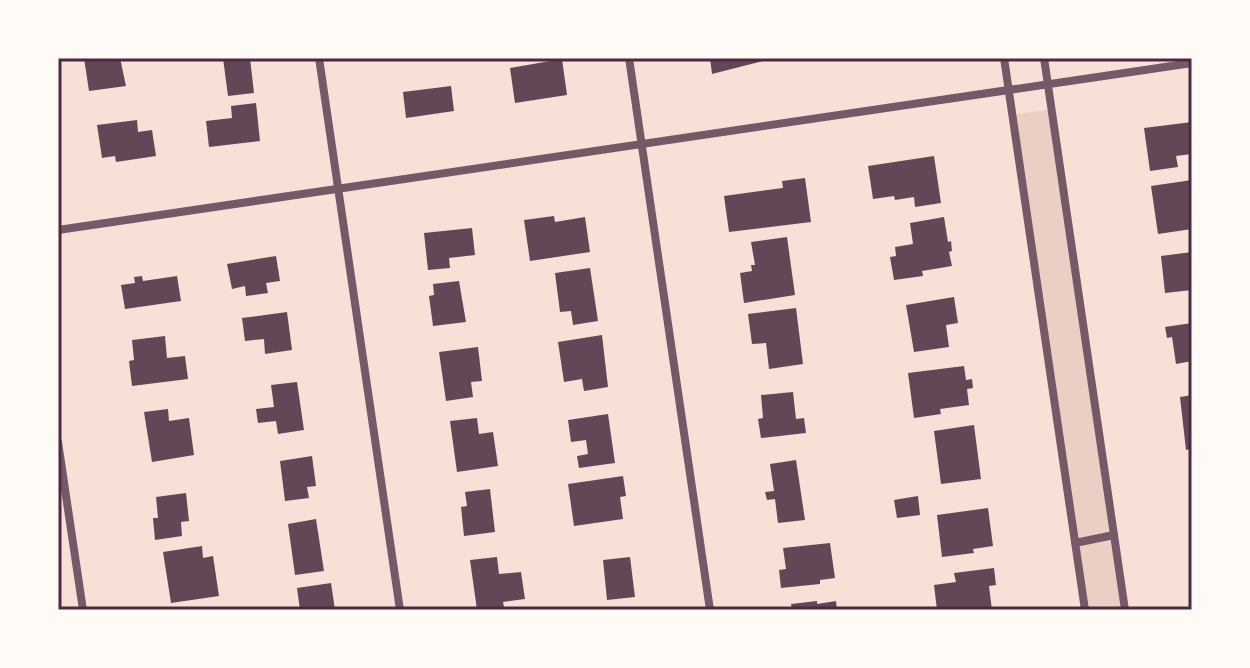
<svg xmlns="http://www.w3.org/2000/svg" width="1250" height="668" font-family="Karla,sans-serif">
  <style>
    .green { fill: #ebcfc5 }
    .building { fill: #644757 }
    .lines { fill: none; stroke-linecap: round; stroke-linejoin: round }
    .minor { stroke: #755966; stroke-width: 8 }
    .neatline { fill: none; stroke: #4a2c40; stroke-width: 3 }
  </style>
  <rect width="100%" height="100%" fill="#f7e1d7"/>
  <!-- green -->
  <path class="green" d="M1048,110L1121,610H1088L1016,114Z"/>
  <!-- building -->
  <path class="building" d="M84,58H120L126,86L89,91Z
    M223,58H250L254,93L228,96Z
    M710,58H762L763,61L712,74Z
    M562,59L567,95L515,103L510,68Z
    M451,86L454,111L406,118L403,92Z
    M256,103L260,141L209,147L206,121L232,118L231,106Z
    M137,120L138,132L152,130L156,156L116,162L115,156L102,158L97,125Z
    M1192,122V154L1176,156L1178,167L1150,171L1144,128Z
    M934,156L941,203L915,207L914,197L895,200L894,196L873,199L868,166Z
    M805,178L811,222L729,232L724,196L783,188L782,181Z
    M1192,180V229L1158,234L1151,186Z
    M554,216L555,222L585,217L590,252L530,261L524,220Z
    M944,217L948,242L951,241L952,251L949,252L952,266L922,271L923,276L894,280L890,257L896,256L895,247L913,244L910,223Z
    M472,228L475,255L449,258L450,268L428,270L424,233Z
    M787,237L795,295L744,303L740,273L752,271L751,265H755L751,242Z
    M1192,252V290L1165,293L1161,256Z
    M276,256L280,281L266,283L268,293L246,296L245,286L232,289L227,264Z
    M590,268L598,321L573,325L571,311L560,312L555,273Z
    M142,276L143,281L177,276L181,301L125,309L121,285L135,283L134,277Z
    M459,281L466,322L433,326L429,296L434,295L433,284Z
    M954,297L958,323L946,325L949,347L914,352L906,305Z
    M796,308L803,364L769,369L766,343L752,344L748,314Z
    M287,312L292,350L265,354L264,339L245,341L242,318Z
    M1192,323V361L1176,364L1172,337L1167,338L1165,327Z
    M602,335L608,387L584,391L582,379L564,382L558,342Z
    M165,336L167,358L185,356L188,379L132,386L129,361L134,360L132,340Z
    M478,347L482,381L471,382L473,397L446,401L439,352Z
    M964,366L966,380L972,379L973,388L967,389L969,405L940,409L941,414L914,418L908,373Z
    M297,382L304,430L278,434L276,421L258,423L256,409L274,407L271,385Z
    M793,392L796,419L804,418L806,433L761,438L758,419L763,418L761,395Z
    M1192,395V449L1186,450L1180,397Z
    M168,409L169,421L189,418L194,455L152,462L144,412Z
    M608,414L615,463L579,468L577,456L588,454L586,440L571,442L568,420Z
    M477,418L479,434L493,432L498,466L457,472L450,421Z
    M974,425L981,479L941,484L934,431Z
    M312,456L316,486L307,487L309,498L285,501L280,461Z
    M796,460L805,520L778,523L775,499L767,500L765,492L774,491L770,464Z
    M623,476L626,496L620,497L623,519L574,526L568,484Z
    M490,489L495,532L464,536L461,507L467,506L465,492Z
    M186,493L189,521L181,522L182,536L155,540L153,518H158L156,497Z
    M918,496L920,515L897,518L894,500Z
    M988,508L993,546L973,549L974,553L942,557L937,515Z
    M316,519L324,571L295,575L288,524Z
    M830,543L835,578L820,580V584L781,588L779,570L786,569L783,548Z
    M202,546L203,558L213,556L219,596L171,603L163,552Z
    M497,557L499,574L521,572L525,599L503,602L504,607L477,610L470,560Z
    M630,557L635,597L607,600L603,560Z
    M994,568L996,585L989,586L992,610H937L934,585L956,582L954,573Z
    M331,583L335,610H300L297,588Z
    M817,601V604L836,601L837,610H792L791,604Z"/>
  <g class="lines">
    <!-- minor -->
    <path class="minor" d="M319,58L400,610
      M629,58L710,610
      M1004,58L1085,610
      M1044,58L1125,610
      M58,230L1192,63
      M58,442L83,610
      M1075,543L1114,535"/>
  </g>
  <!-- border -->
  <rect width="1250" height="668" fill="none" stroke="#fffaf5" stroke-width="120"/>
  <rect x="60" y="60" width="1130" height="548" class="neatline"/>
</svg>
